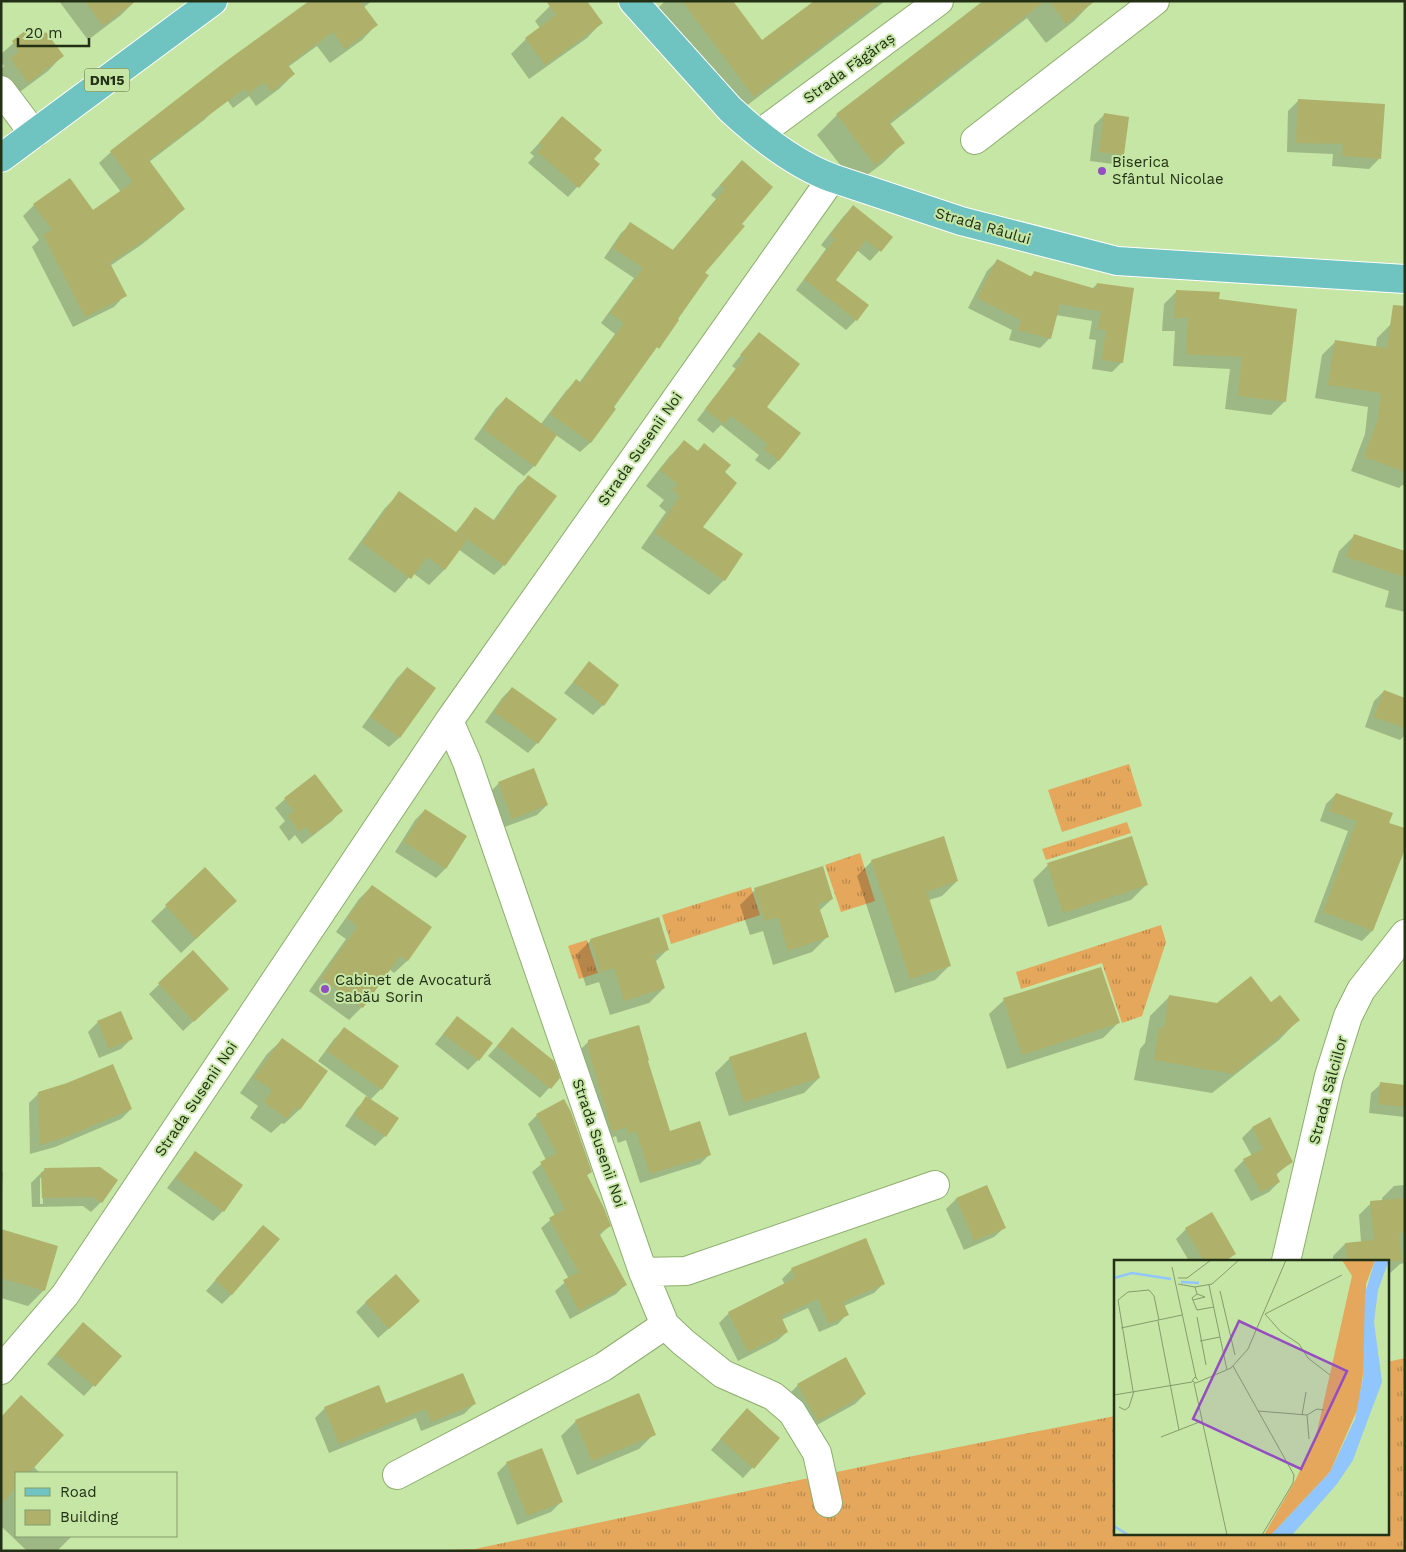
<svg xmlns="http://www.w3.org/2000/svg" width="1406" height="1552" font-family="'Work Sans',sans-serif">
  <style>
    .grass { fill: url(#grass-tufts) }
    .shadow { fill: #0003; fill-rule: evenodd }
    .building { fill: #afb16a }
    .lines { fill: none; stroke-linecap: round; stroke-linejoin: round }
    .minor-casing { stroke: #8eae6f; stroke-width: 30 }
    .major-casing { stroke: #fff; stroke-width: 30 }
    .minor { stroke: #fff; stroke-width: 28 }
    .major { stroke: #6fc3c0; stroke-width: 28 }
    .poi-dot { fill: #954ec1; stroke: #c5e6a5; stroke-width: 2 }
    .labels { text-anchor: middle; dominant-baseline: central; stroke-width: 4; stroke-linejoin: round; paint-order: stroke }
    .shield { fill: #c5e6a5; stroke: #546741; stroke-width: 1 }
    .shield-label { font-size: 14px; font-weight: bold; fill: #233016 }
    .street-label { font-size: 15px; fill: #233016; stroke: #c5e6a5 }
    .poi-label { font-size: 15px; fill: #233016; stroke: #c5e6a5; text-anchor: start }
    .inset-river { fill: none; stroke: #90c5fd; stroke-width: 2.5 }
    .inset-road { fill: none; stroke: #849d6c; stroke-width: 1 }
    .view { fill: #954ec1; fill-opacity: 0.15; stroke: #954ec1; stroke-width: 2.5 }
    .inset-edge { fill: none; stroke: #233016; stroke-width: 2.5 }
  </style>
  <defs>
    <pattern id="grass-tufts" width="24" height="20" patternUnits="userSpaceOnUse" patternTransform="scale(1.25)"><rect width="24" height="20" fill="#e4a75c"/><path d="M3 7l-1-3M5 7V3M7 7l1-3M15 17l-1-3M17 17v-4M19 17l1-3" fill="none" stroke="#b8884b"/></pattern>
  </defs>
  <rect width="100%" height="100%" fill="#c5e6a5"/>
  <!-- grass -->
  <path class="grass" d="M1129,764L1142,806L1062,832L1048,790Z
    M1127,822L1131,833L1046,860L1042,849Z
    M860,853L875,901L841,912L825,865Z
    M751,887L760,915L671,944L662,915Z
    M1161,925L1166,942L1142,1016L1122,1023L1102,963L1021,989L1016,972Z
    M587,940L598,973L579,979L568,946Z
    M1405,1358V1551H420L475,1549L893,1460L1115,1416V1533H1387V1362Z"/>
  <!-- shadow -->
  <path class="shadow" d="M59,1H135L121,15L88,40Z
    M311,1H372L364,7L376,25L362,40L330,63L317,46L288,67L294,74L279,89L256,106L249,96L233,108L211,78Z
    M665,1H731L762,42L816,1H885L733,116L655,11Z
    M985,1H1093L1074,21L1046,43L1027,18L889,125L903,143L883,163L855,184L817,135L837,115Z
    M550,6L601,23L587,38L529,79L511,54L526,39L540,28L535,21Z
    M31,28L39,39L62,56L48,71L13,97L1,81V69L4,66L1,62V54Z
    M1298,101L1379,159L1369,169L1332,166L1333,154L1287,152L1288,111Z
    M216,108L204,120L149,162L184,209L172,220L141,245L110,266L125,295L114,307L73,327L32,247L39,240L23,216L34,205L93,211L121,192L99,163L111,152Z
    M1104,115L1123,154L1113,164L1090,161L1094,125Z
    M562,118L592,159L598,164L568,197L528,163L534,156L530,153Z
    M742,161L676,320H677L612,407L614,409L590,443L580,452L556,435L534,466L524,476L474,439L496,408L506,398L541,424L566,391L576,381L579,383L615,334L601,323L634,278L604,258L621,233L631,224L672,251L716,199L711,195Z
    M853,207L892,237L870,261L857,250L835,280L856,320L846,330L796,290L826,249L821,245L843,217Z
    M997,261L1030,277L1034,273L1092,289L1097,284L1122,362L1112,372L1092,369L1096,340L1089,339L1092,321L1056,315L1050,338L1040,348L1009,340L1012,330L968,308L987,271Z
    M1177,291L1218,300L1284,402L1271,415L1225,409L1230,369L1173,366L1175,331H1162L1164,304Z
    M1391,324L1405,326V486L1402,485L1399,488L1351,471L1365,434L1368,407L1315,398L1322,355L1336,341L1376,347L1377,338Z
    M759,333L765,407L800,433L778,461L769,470L755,460L759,455L721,425L713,433L697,420L736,369L732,366Z
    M684,442L697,452L704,445L723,473L701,527L724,580L709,595L641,548L666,512L659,506L664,500L646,486L669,457Z
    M528,477L555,497L504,565L494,575L458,549L444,570L429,585L413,573L395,593L348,559L385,508L400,493L455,533L476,509L493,521L518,486Z
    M1354,536L1405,553V612L1385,607L1389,591L1332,572L1339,551Z
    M589,663L603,705L593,715L564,693Z
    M407,668L435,689L399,738L389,747L362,727L397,678Z
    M512,688L537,743L528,753L485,722L502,698Z
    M1384,691L1405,699V735L1400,740L1365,727L1374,701Z
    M499,783L547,805L537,815L502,828L489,793Z
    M1336,794L1388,823L1405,844L1372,931L1362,941L1314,922L1348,831L1320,821L1326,804Z
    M285,799L341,811L332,821L302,844L295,835L289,841L279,827L285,821L275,808Z
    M425,810L445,869L436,878L395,852L415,820Z
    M872,861L957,881L942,896L929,900L950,965L935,980L895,993L857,876Z
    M1048,865L1146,885L1131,900L1048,927L1033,880Z
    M205,869L220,916L181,953L151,921Z
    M372,886L430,927L407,961L394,973L389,969L362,1007L349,1020L309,991L346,939L336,932L359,899Z
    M755,890L832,899L819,911L827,937L812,952L773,965L763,931L750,935L740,905Z
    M591,940L668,949L655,962L664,988L649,1003L610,1015L599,982L586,986L576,955Z
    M193,952L217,999L183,1031L149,994Z
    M1170,996L1217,1004H1271L1298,1020L1279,1040L1212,1093L1134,1080L1140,1049L1145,1043L1150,1016Z
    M1004,1000L1118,1023L1103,1038L1007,1069L989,1014Z
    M457,1017L478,1060L468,1070L435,1044Z
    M98,1022L131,1039L121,1049L99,1058L88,1032Z
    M344,1029L397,1066L381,1089L370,1100L397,1119L385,1136L375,1146L345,1126L357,1108L368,1097L318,1061L334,1039Z
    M512,1029L558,1078L540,1098L488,1056Z
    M282,1040L299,1110L284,1124L282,1123L271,1133L250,1118L258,1106L240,1093L267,1054Z
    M589,1041L646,1061L669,1132L710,1154L700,1164L640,1183L626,1140L618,1143L616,1136L603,1141L579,1051Z
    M730,1058L819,1078L804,1093L729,1116L715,1073Z
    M1381,1084L1405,1086V1117L1369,1113L1371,1093Z
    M39,1093L131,1109L121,1119L55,1147L30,1154L29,1103Z
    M537,1115L591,1172L586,1176L609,1226L599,1236L625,1285L616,1294L570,1319L555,1291L569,1279L541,1228L555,1216L532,1172L546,1160L528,1124Z
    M1269,1119L1291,1162L1276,1175L1279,1182L1269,1192L1251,1201L1234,1170L1244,1160L1252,1156L1242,1138L1252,1128Z
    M195,1153L223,1211L213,1221L167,1188L186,1163Z
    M99,1168L116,1180L101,1202L91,1212L83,1206L32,1207L31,1183L44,1170ZM40,1178H42L43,1204H40Z
    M1,1172H3L1,1206Z
    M1405,1185V1263L1400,1264L1387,1276V1261H1333V1256L1345,1244L1361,1242L1359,1215L1371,1203L1382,1202V1198L1394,1186Z
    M987,1186L1004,1228L994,1237L964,1250L946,1209L956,1199Z
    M1211,1214L1235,1253L1227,1261H1189L1176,1239L1186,1229Z
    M263,1226L232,1294L222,1304L206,1291Z
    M1,1231L56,1247L43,1291L28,1306L1,1298Z
    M792,1269L884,1283L874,1293L844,1306L847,1314L838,1324L819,1332L808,1308L781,1320L787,1332L777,1341L738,1361L719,1323L729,1313L785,1285L782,1279Z
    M366,1302L409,1311L378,1338L356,1312Z
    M73,1334L120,1356L84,1396L47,1364Z
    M798,1385L865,1394L855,1404L808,1430L788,1395Z
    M474,1404L464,1414L421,1431L416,1418L329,1453L315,1418L325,1408L386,1405Z
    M1,1417L34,1467L40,1473H16V1536H72L57,1551H27L1,1526Z
    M737,1420L779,1438L743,1478L711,1450Z
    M576,1421L654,1434L639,1449L577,1475L561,1436Z
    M507,1463L561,1502L551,1512L517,1525L497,1473Z"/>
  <!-- building -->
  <path class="building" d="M85,1H136L103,26Z
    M309,1H360L378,25L345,49L333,32L288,65L295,74L271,92L264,82L248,94L244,89L149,160L185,209L153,233L154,234L110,263L127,296L85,317L43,235L52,230L33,204L70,178L93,210L133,182L110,151L225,62Z
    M546,1H587L603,23L545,65L525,38L556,15Z
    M682,1H733L762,40L814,1H881L754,97Z
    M983,1H1045L889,122L905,143L875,165L836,114Z
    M1049,1H1095L1066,24Z
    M31,26L39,37L46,32L64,56L28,83L10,58L19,52L12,41Z
    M1298,99L1385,104L1381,159L1342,156L1343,144L1296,143Z
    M1104,113L1129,117L1124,155L1099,152Z
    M562,116L602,150L594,159L600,164L579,188L537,152L542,146L539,143Z
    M742,160L773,187L742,224L745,226L705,273L709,275L678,319L679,320L659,349L657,347L614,407L616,409L591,443L550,414L576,379L581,383L624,323L610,313L643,268L613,248L630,222L673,250L725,189L720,185Z
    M853,205L893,237L881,252L866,240L836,280L869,305L857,321L804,279L835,239L830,235Z
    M997,259L1032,277L1034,271L1096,289L1097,283L1134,288L1123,363L1102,360L1106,330L1098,329L1101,311L1060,304L1051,339L1018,330L1021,320L977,298Z
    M1176,290L1220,292L1219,299L1297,309L1286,402L1238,396L1242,357L1186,354L1188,318H1174Z
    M1393,305L1405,306V472L1364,457L1378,419L1381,393L1328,385L1335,340L1387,348Z
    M759,332L800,364L767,407L801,433L779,461L764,449L768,444L731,416L724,424L705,409L744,358L740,355Z
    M506,397L557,435L535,467L483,429Z
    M684,440L698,451L704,443L731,465L725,472L737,483L703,527L743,554L725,581L655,533L680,496L673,490L678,484L660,470Z
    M528,475L557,496L505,566L457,532L475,507L495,521Z
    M399,491L467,540L445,570L427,557L411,579L362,543Z
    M1354,534L1405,551V577L1346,557Z
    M589,661L619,685L604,706L573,682Z
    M407,667L436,688L400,738L370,717Z
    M512,687L557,719L538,744L494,712Z
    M1384,690L1405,698V728L1374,717Z
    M534,768L548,805L512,819L498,782Z
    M315,774L343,811L312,835L306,827L299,832L288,816L294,811L284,798Z
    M1336,793L1393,813L1389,823L1405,828V849L1373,931L1323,912L1357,821L1329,811Z
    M425,809L467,836L446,869L404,842Z
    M944,836L958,881L927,892L951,966L910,979L871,860Z
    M1132,836L1148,885L1063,913L1047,863Z
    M823,866L833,899L818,904L829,937L788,951L778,917L765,921L754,888Z
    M205,867L237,901L196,939L165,905Z
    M372,885L432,927L408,961L400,956L363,1008L321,978L358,926L347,918Z
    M659,917L669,950L654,955L665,988L624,1001L614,968L601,972L590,939Z
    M193,950L229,989L194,1022L158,983Z
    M1101,967L1120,1023L1022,1055L1003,998Z
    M1251,976L1271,1002L1280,995L1300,1020L1233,1074L1154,1060L1159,1027L1164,1028L1169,995L1217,1003Z
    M121,1011L133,1039L109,1049L97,1021Z
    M457,1016L493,1043L479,1061L443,1034Z
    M639,1025L649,1060L648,1061L670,1131L700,1121L711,1155L650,1174L636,1131L628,1134L626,1127L612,1132L588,1048V1040Z
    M344,1027L399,1066L382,1090L327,1051Z
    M512,1027L554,1061L560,1078L551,1089L497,1046Z
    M806,1032L820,1078L744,1102L729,1057Z
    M282,1038L328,1071L300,1110L296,1107L287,1119L264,1102L272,1090L254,1078Z
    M113,1064L132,1109L66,1137L40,1145L38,1092L67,1083Z
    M1380,1082L1405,1085V1107L1378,1104Z
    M366,1096L399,1118L386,1137L354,1115Z
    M564,1099L571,1112L592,1172L587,1175L604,1208L611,1226L599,1233L627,1285L579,1311L563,1280L579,1272L549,1218L565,1209L540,1162L557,1153L536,1114Z
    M1270,1117L1293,1162L1276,1173L1280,1182L1261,1192L1243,1159L1263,1149L1252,1127Z
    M195,1151L243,1185L224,1212L176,1178Z
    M100,1167L118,1180L102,1203L93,1197L42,1198L41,1172H45L44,1168Z
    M987,1185L1006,1228L974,1241L956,1198Z
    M1405,1198V1232L1399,1233L1402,1261H1347L1345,1243L1374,1240L1370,1201Z
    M1212,1212L1236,1254L1224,1261H1204L1185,1228Z
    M263,1225L280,1239L232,1295L215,1280Z
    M1,1229L58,1246L45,1291L1,1278Z
    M866,1238L885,1284L843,1302L849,1315L829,1324L818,1299L781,1316L788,1332L748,1352L728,1312L795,1278L791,1268Z
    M396,1274L420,1301L389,1329L365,1302Z
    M83,1322L122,1356L95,1387L56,1354Z
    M846,1357L866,1394L818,1421L797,1384Z
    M463,1373L476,1404L431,1422L426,1409L339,1444L324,1407L379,1385L386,1403Z
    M639,1393L656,1435L592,1461L575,1420Z
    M21,1395L64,1435L29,1473H16V1488L1,1504V1417Z
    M747,1408L780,1438L754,1469L720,1439Z
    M542,1448L563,1502L527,1516L506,1462Z"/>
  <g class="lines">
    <defs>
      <path id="minor" d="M1,90L34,134
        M759,134L939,1
        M975,140L1155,1
        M449,721L467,762L643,1272L665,1325L683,1342L723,1374L773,1396L792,1412L817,1453L828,1503
        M1286,1261L1329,1076L1348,1016L1361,990L1405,934
        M643,1272L686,1271L935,1185
        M1,1370L65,1295L449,721L832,178
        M397,1475L603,1367L665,1325"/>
      <path id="major" d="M633,1L730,109C759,136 794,164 832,178L961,221L1117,261L1405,279
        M1,158L213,1"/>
    </defs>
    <!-- minor casing -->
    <use href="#minor" class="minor-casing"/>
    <!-- major casing -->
    <use href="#major" class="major-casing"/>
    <!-- minor -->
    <use href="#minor" class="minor"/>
    <!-- major -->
    <use href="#major" class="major"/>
  </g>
  <!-- markers -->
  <g class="poi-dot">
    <circle cx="1102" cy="171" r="5"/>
    <circle cx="325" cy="989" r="5"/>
  </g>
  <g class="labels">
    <!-- shield labels -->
    <rect class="shield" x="84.5" y="68.5" width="45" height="23" rx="4"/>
    <g class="shield-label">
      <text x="107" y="80">DN15</text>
    </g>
    <!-- street labels -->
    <g class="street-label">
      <text transform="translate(849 68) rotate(-36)">Strada Făgăraș</text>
      <text transform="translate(983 226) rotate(16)">Strada Râului</text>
      <text transform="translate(640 449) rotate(-55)">Strada Susenii Noi</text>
      <text transform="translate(1328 1090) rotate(-75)">Strada Sălciilor</text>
      <text transform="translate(196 1099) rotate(-56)">Strada Susenii Noi</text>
      <text transform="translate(599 1143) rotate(71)">Strada Susenii Noi</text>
    </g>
    <!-- poi labels -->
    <g class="poi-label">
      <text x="1112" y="162">Biserica<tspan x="1112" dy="17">Sfântul Nicolae</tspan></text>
      <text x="335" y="980">Cabinet de Avocatură<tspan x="335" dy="17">Sabău Sorin</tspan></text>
    </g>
  </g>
  <!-- overview -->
  <g transform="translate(1114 1260)">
    <rect width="275" height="275" fill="#c5e6a5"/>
    <path d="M228,0H261L252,24L251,100L244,148L216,212L157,275H150L182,219L202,176L238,16Z" fill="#e4a75c"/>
    <path d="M261,0H275L264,30L260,62L268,122L253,162L239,200L223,224L178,275H157L216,212L241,159L249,118L251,34Z" fill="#90c5fd"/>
    <path class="inset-river" d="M0,18L18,13L57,19M67,22L85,23M0,266L14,275"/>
    <path class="inset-road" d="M58,7L82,118M64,18H73L97,0M64,24L81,27L98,24L125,0M95,25L113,110M106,31L121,95M83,34L78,38L83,50L100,47M79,40L91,37L83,34L81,27M83,57L92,105M44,61L65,170M7,68L68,55M86,81L106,77M119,106L180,215L179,223L148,275M216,115L194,98L185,84L167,72L151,54L228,15M84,120L81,117L78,121L82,123L117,108L134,89L172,0M80,123L113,275M19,131L4,40L14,32L35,30L40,36L45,60M0,135L78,122M5,147L11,150L15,147L20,131M144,151L193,155L203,149L210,150M188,155L192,132M193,155L195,179M47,177L88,161"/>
    <path class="view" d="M125,61L233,111L187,209L79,159Z"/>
    <rect width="275" height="275" class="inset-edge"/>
  </g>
  <!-- border -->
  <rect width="1406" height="1552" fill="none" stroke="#233016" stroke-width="5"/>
  <!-- legend -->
  <rect x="15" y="1472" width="162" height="65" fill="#c5e6a5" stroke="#849d6c"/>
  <rect x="25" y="1488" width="25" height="8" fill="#6fc3c0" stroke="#849d6c"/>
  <text x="60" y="1497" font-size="15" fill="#233016">Road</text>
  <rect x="25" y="1510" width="25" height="15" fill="#afb16a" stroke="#849d6c"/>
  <text x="60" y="1522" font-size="15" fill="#233016">Building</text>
  <!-- scale -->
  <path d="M18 38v8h71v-8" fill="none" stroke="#233016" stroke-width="2.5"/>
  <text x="25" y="38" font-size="15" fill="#233016" stroke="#c5e6a5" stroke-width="4" paint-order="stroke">20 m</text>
</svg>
